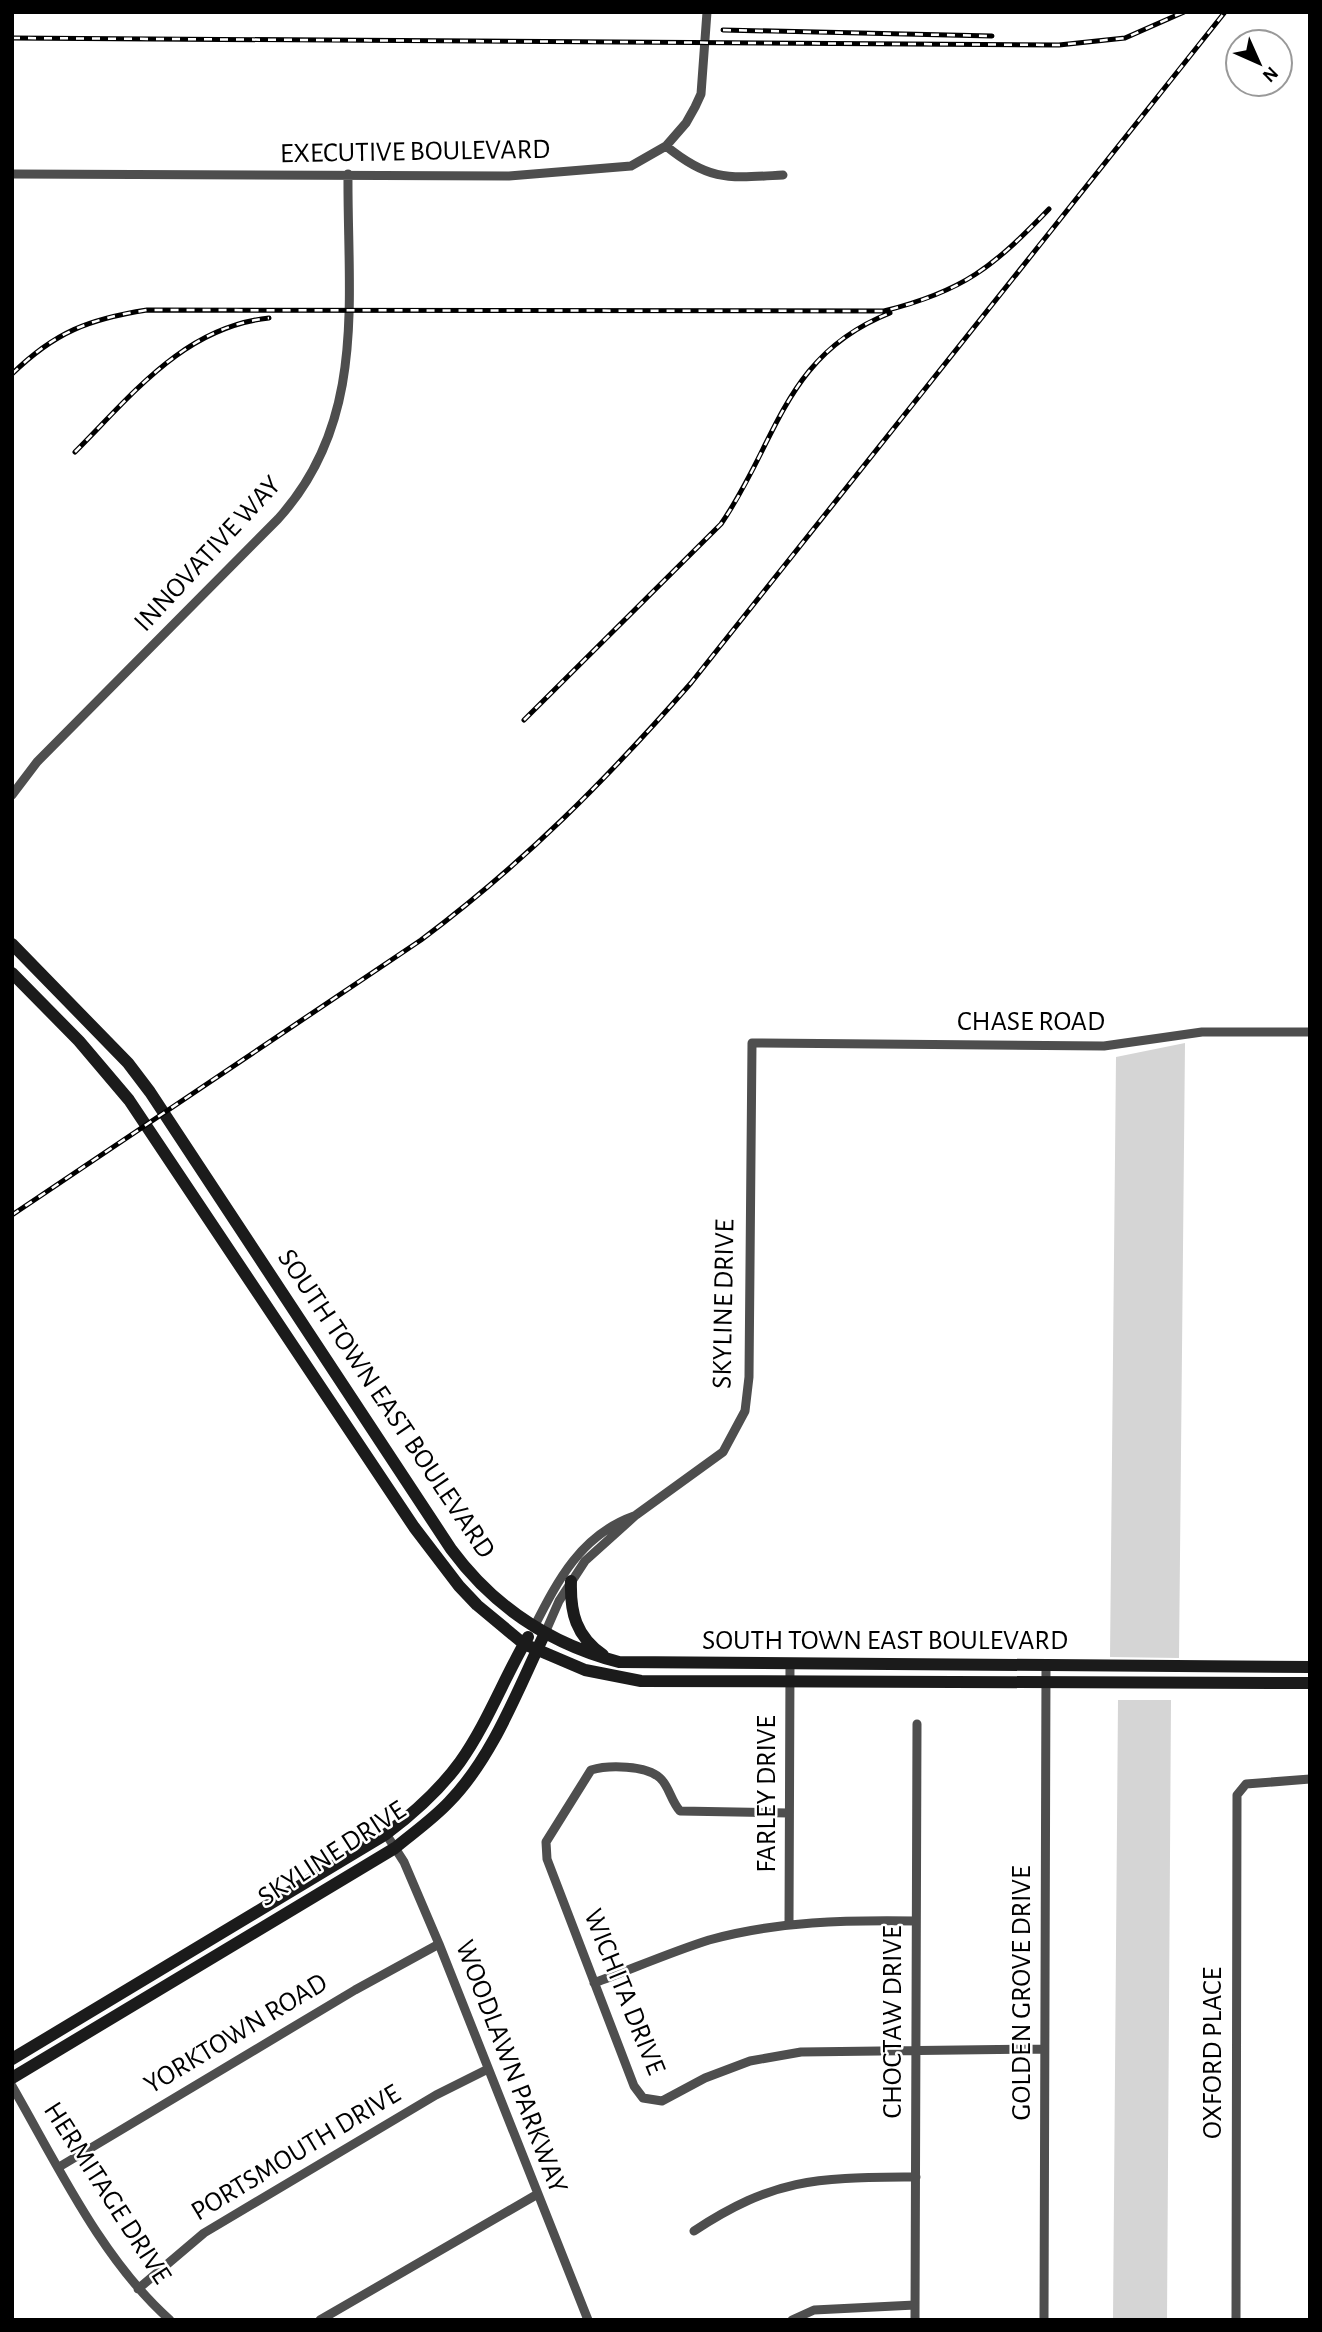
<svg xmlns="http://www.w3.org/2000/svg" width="1322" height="2332" font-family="'Alegreya Sans',sans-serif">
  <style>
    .green { fill: #d5d5d5 }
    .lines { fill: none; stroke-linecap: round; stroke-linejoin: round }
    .minor { stroke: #4e4e4e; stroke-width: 9 }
    .secondary { stroke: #1b1b1b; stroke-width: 12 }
    .rail-casing { stroke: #000; stroke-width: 5 }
    .rail { stroke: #fff; stroke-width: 2.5; stroke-dasharray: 8; stroke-linecap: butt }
    .labels { text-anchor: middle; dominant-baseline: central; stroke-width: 5; stroke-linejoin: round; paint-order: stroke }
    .street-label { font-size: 28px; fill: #000; stroke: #fff }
  </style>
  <rect width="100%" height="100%" fill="#fff"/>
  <!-- green -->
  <path class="green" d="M1185,1043L1179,1658L1110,1657L1116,1057Z
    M1118,1700H1171L1167,2320H1113Z"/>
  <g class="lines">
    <!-- minor -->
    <path class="minor" d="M666,146C710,182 729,178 783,175
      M12,174L509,176L631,166L666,146L686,123L695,107L701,94L707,12
      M12,795L37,762L278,519C368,420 347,297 348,174
      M534,1627C558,1580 581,1535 634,1516
      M545,1633L559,1601L585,1561L636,1515L723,1452L745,1411L749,1377L752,1043L1104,1046L1202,1032H1310
      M788,1813L680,1811C671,1801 669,1786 660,1778C646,1765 608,1765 591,1770L546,1842L547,1859L634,2086L643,2098L662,2101L705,2078L750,2061L801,2052L1044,2049
      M386,1834L404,1862L439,1944L588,2320
      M789,1925L790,1664
      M594,1983C632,1969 671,1952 709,1940C777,1921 847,1920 916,1921
      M12,2086C57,2164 102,2260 170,2320
      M59,2167L355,1990L439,1944
      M694,2231C778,2176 819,2178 916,2177
      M138,2289L204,2233L436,2095L486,2070
      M320,2320L536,2195
      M792,2320L814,2310L915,2305
      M915,2320L917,1724
      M1044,2320L1046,1667
      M1236,2320L1237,1795L1246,1784L1310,1779"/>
    <!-- secondary -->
    <path class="secondary" d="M12,944L128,1063L150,1092L451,1549C493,1606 550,1644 619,1662L1310,1667
      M12,973L79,1041L129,1100L414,1527L459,1586L477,1605L524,1644L585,1670L641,1681L1310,1683
      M571,1581C570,1613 576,1636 603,1655
      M12,2059L386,1834C414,1813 439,1791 460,1762C487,1724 504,1678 528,1637
      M12,2078L395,1848C413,1833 433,1819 449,1802C493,1757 518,1689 545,1633"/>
    <defs>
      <path id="rail" d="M723,30L992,36
        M12,38L1059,45L1125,38L1184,12
        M12,374C55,332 89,319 147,310L884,311C964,291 993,267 1049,209
        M75,452C132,395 184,327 269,318
        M524,720L721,524C778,441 784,355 890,313
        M12,1215L421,940C525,862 606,780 691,683L1225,12"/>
    </defs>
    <!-- rail casing -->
    <use href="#rail" class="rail-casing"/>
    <!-- rail -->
    <use href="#rail" class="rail"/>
  </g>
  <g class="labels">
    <!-- street labels -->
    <g class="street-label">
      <text transform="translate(415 152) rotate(-1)">EXECUTIVE BOULEVARD</text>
      <text transform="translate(208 554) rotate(-47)">INNOVATIVE WAY</text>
      <text x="1031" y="1022">CHASE ROAD</text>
      <text transform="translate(724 1304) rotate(-89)">SKYLINE DRIVE</text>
      <text transform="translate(386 1404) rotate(56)">SOUTH TOWN EAST BOULEVARD</text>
      <text x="885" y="1641">SOUTH TOWN EAST BOULEVARD</text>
      <text transform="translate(767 1794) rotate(-90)">FARLEY DRIVE</text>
      <text transform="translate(332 1854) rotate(-33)">SKYLINE DRIVE</text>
      <text transform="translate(624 1992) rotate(68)">WICHITA DRIVE</text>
      <text transform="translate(1022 1993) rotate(-90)">GOLDEN GROVE DRIVE</text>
      <text transform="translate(893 2022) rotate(-90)">CHOCTAW DRIVE</text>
      <text transform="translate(236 2034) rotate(-31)">YORKTOWN ROAD</text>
      <text transform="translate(1213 2053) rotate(-90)">OXFORD PLACE</text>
      <text transform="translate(511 2067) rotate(69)">WOODLAWN PARKWAY</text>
      <text transform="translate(296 2153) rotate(-31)">PORTSMOUTH DRIVE</text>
      <text transform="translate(107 2193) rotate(57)">HERMITAGE DRIVE</text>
    </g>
  </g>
  <!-- border -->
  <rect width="1322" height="2332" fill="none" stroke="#000000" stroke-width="28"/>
  <!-- north arrow -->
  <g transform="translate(1259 63) rotate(135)"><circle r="33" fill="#ffffff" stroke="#999999" stroke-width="2"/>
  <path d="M0-5L12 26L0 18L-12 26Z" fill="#000000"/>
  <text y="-10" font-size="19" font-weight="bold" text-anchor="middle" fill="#000000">N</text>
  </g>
</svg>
